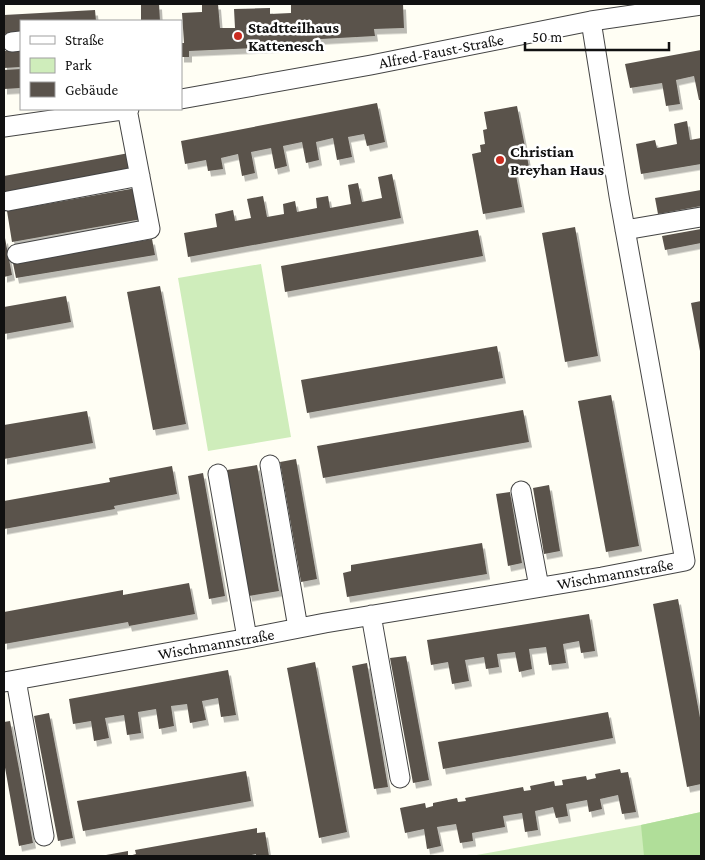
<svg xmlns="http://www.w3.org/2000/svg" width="705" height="860" font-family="'Crimson Pro',serif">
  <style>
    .green { fill: #cfedbb }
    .forest { fill: #b0de99 }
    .building { fill: #5a534c; filter: url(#shadow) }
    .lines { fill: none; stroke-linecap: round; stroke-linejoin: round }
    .minor-casing { stroke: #444; stroke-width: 21 }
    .minor { stroke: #fff; stroke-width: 19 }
    .poi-dot { fill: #ca2c20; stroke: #fff; stroke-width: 2 }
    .labels { text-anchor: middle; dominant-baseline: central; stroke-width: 5; stroke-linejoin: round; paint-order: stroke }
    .poi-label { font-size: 16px; font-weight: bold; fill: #111; stroke: #fff; text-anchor: start }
    .street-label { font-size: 16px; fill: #111; stroke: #fff }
  </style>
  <defs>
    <filter id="shadow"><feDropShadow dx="3" dy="5.5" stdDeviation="0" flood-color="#0004"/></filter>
  </defs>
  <rect width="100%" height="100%" fill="#fffef4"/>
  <!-- green -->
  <path class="green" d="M261,264L291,437L208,451L178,278Z
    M701,812V856H471L641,825Z"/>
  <!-- forest -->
  <path class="forest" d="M701,812V856H644L641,825Z"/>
  <!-- building -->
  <path class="building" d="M141,4H159L160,21H141Z
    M202,4H218L220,28H235L234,9L270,8V14L291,13V4H403L404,28L374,29L375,36L321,39V45L189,51V57H181V43H184L182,13L202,12Z
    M95,10L96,21H21V33L4,34V15Z
    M21,50V67L4,68V51Z
    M701,50V100H699L694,76L676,80L680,104L666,106L662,83L630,88L625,64Z
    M21,69V88L4,89V70Z
    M377,103L385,142L367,146L364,134L348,137L352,157L337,160L333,138L316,142L319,160L306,163L302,142L283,146L287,166L275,169L271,148L251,152L255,173L242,176L238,154L221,158L223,169L208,171L206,160L185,164L181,141Z
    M517,106L529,167L515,170L522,207L483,214L472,154L481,152L480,145L485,144L483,130L487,129L484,112Z
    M687,121L690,140L701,138V164L641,174L636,144L655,140L657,148L677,144L674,124Z
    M129,153L132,168L4,192V176Z
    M392,174L401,218L188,257L184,233L217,227L215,214L233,210L235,221L251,218L247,199L263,196L267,217L284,214L283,204L295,201L297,212L317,208L316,198L328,196L330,208L351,204L348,185L358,183L362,202L382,198L378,177Z
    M136,188L142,219L12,242L7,211Z
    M701,190V206L658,214L655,198Z
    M575,227L598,356L565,362L542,233Z
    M701,229V243L665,250L662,236Z
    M478,230L483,256L285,292L281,266Z
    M4,238H5L12,275L4,277Z
    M152,239L155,255L16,278L13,263Z
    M160,286L186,424L153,430L127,292Z
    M66,296L71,322L4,334V307Z
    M701,301V350L700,351L691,303Z
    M497,346L503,378L307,413L301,380Z
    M611,395L639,546L606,552L578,401Z
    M523,410L529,442L323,478L317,446Z
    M87,411L93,443L4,459V425Z
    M296,459L317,579L301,582L280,462Z
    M257,465L279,591L249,596L227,470Z
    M172,466L177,494L114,506L115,509L4,529V501L110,482L109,478Z
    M203,473L225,596L209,599L188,476Z
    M549,485L560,551L544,554L533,488Z
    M510,492L522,563L508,566L496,494Z
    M482,543L487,574L347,597L343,573L351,571V565Z
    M189,583L195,614L129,626L128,622L4,644V612L123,590V595Z
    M678,599L701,723V784L687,787L653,604Z
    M589,614L595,651L581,653L579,641L563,644L566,663L549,665L546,647L529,649L532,669L519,672L515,652L497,654L499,667L486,669L484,657L465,660L469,681L452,684L448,662L431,665L427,640Z
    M406,656L429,780L413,783L390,658Z
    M315,662L347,832L319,838L287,668Z
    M367,663L388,787L374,789L352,666Z
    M228,670L236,715L221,717L218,698L202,701L206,720L190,723L187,704L171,706L174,726L159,729L156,709L138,712L141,733L127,735L124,715L105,718L109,738L94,741L91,721L73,724L69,699Z
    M608,712L613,738L443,769L438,742Z
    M49,713L73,838L58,841L34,716Z
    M10,721L33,843L19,846L4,762V722Z
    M620,769L621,773L628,772L636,812L622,814L618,795L600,799L602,809L589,812L587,800L566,804L568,816L556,818L553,807L535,811L538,830L525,832L522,813L503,816L505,827L472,833L473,841L460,843L456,824L437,827L441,846L427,849L424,829L405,833L400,808L425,803L426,808L433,806V803L457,798L458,802L466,801L465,798L523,787L524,791L531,790L530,786L554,781L555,786L563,785L562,780L586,776L587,780L596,778L595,774Z
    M246,771L251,801L83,831L77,801Z
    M257,828V833L265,832L269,856H256V854L247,856H129L136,854L135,850Z
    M128,851V856H106V855Z"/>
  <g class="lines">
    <defs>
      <path id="minor" d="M12,42L21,41
        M181,99L371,65L591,21L701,5
        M4,127L129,109
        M8,201L140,176
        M625,230L701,217
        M17,254L150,229L127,109
        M270,465L298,628
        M218,474L247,638
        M521,491L539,587
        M371,615L400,778
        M16,680L44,836
        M4,682L238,640L325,623L602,577L685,561L619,196L591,21"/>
    </defs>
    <!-- minor casing -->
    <use href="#minor" class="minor-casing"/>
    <!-- minor -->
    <use href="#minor" class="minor"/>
  </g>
  <!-- markers -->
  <g class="poi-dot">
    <circle cx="238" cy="36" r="5"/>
    <circle cx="500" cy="160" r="5"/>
  </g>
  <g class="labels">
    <!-- poi labels -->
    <g class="poi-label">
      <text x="248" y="27">Stadtteilhaus<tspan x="248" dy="18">Kattenesch</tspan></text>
      <text x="510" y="151">Christian<tspan x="510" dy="18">Breyhan Haus</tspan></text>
    </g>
    <!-- street labels -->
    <g class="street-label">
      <text transform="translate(441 51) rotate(-11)">Alfred-Faust-Straße</text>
      <text transform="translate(615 574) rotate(-10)">Wischmannstraße</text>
      <text transform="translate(216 644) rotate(-10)">Wischmannstraße</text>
    </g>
  </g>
  <!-- border -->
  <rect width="705" height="860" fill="none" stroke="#111111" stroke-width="10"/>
  <!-- legend -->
  <rect x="20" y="20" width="162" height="90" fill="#ffffff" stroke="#a0a0a0"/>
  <rect x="30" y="36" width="25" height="8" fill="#ffffff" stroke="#a0a0a0"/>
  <text x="65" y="45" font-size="15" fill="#111111">Straße</text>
  <rect x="30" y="58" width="25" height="15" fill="#cfedbb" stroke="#a0a0a0"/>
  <text x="65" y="70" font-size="15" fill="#111111">Park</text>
  <rect x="30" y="82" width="25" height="15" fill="#5a534c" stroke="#a0a0a0"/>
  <text x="65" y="95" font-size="15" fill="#111111">Gebäude</text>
  <!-- scale -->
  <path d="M525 42v8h144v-8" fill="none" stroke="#111111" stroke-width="2.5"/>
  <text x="532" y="42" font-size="15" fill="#111111" stroke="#ffffff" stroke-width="4" paint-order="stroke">50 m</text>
</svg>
